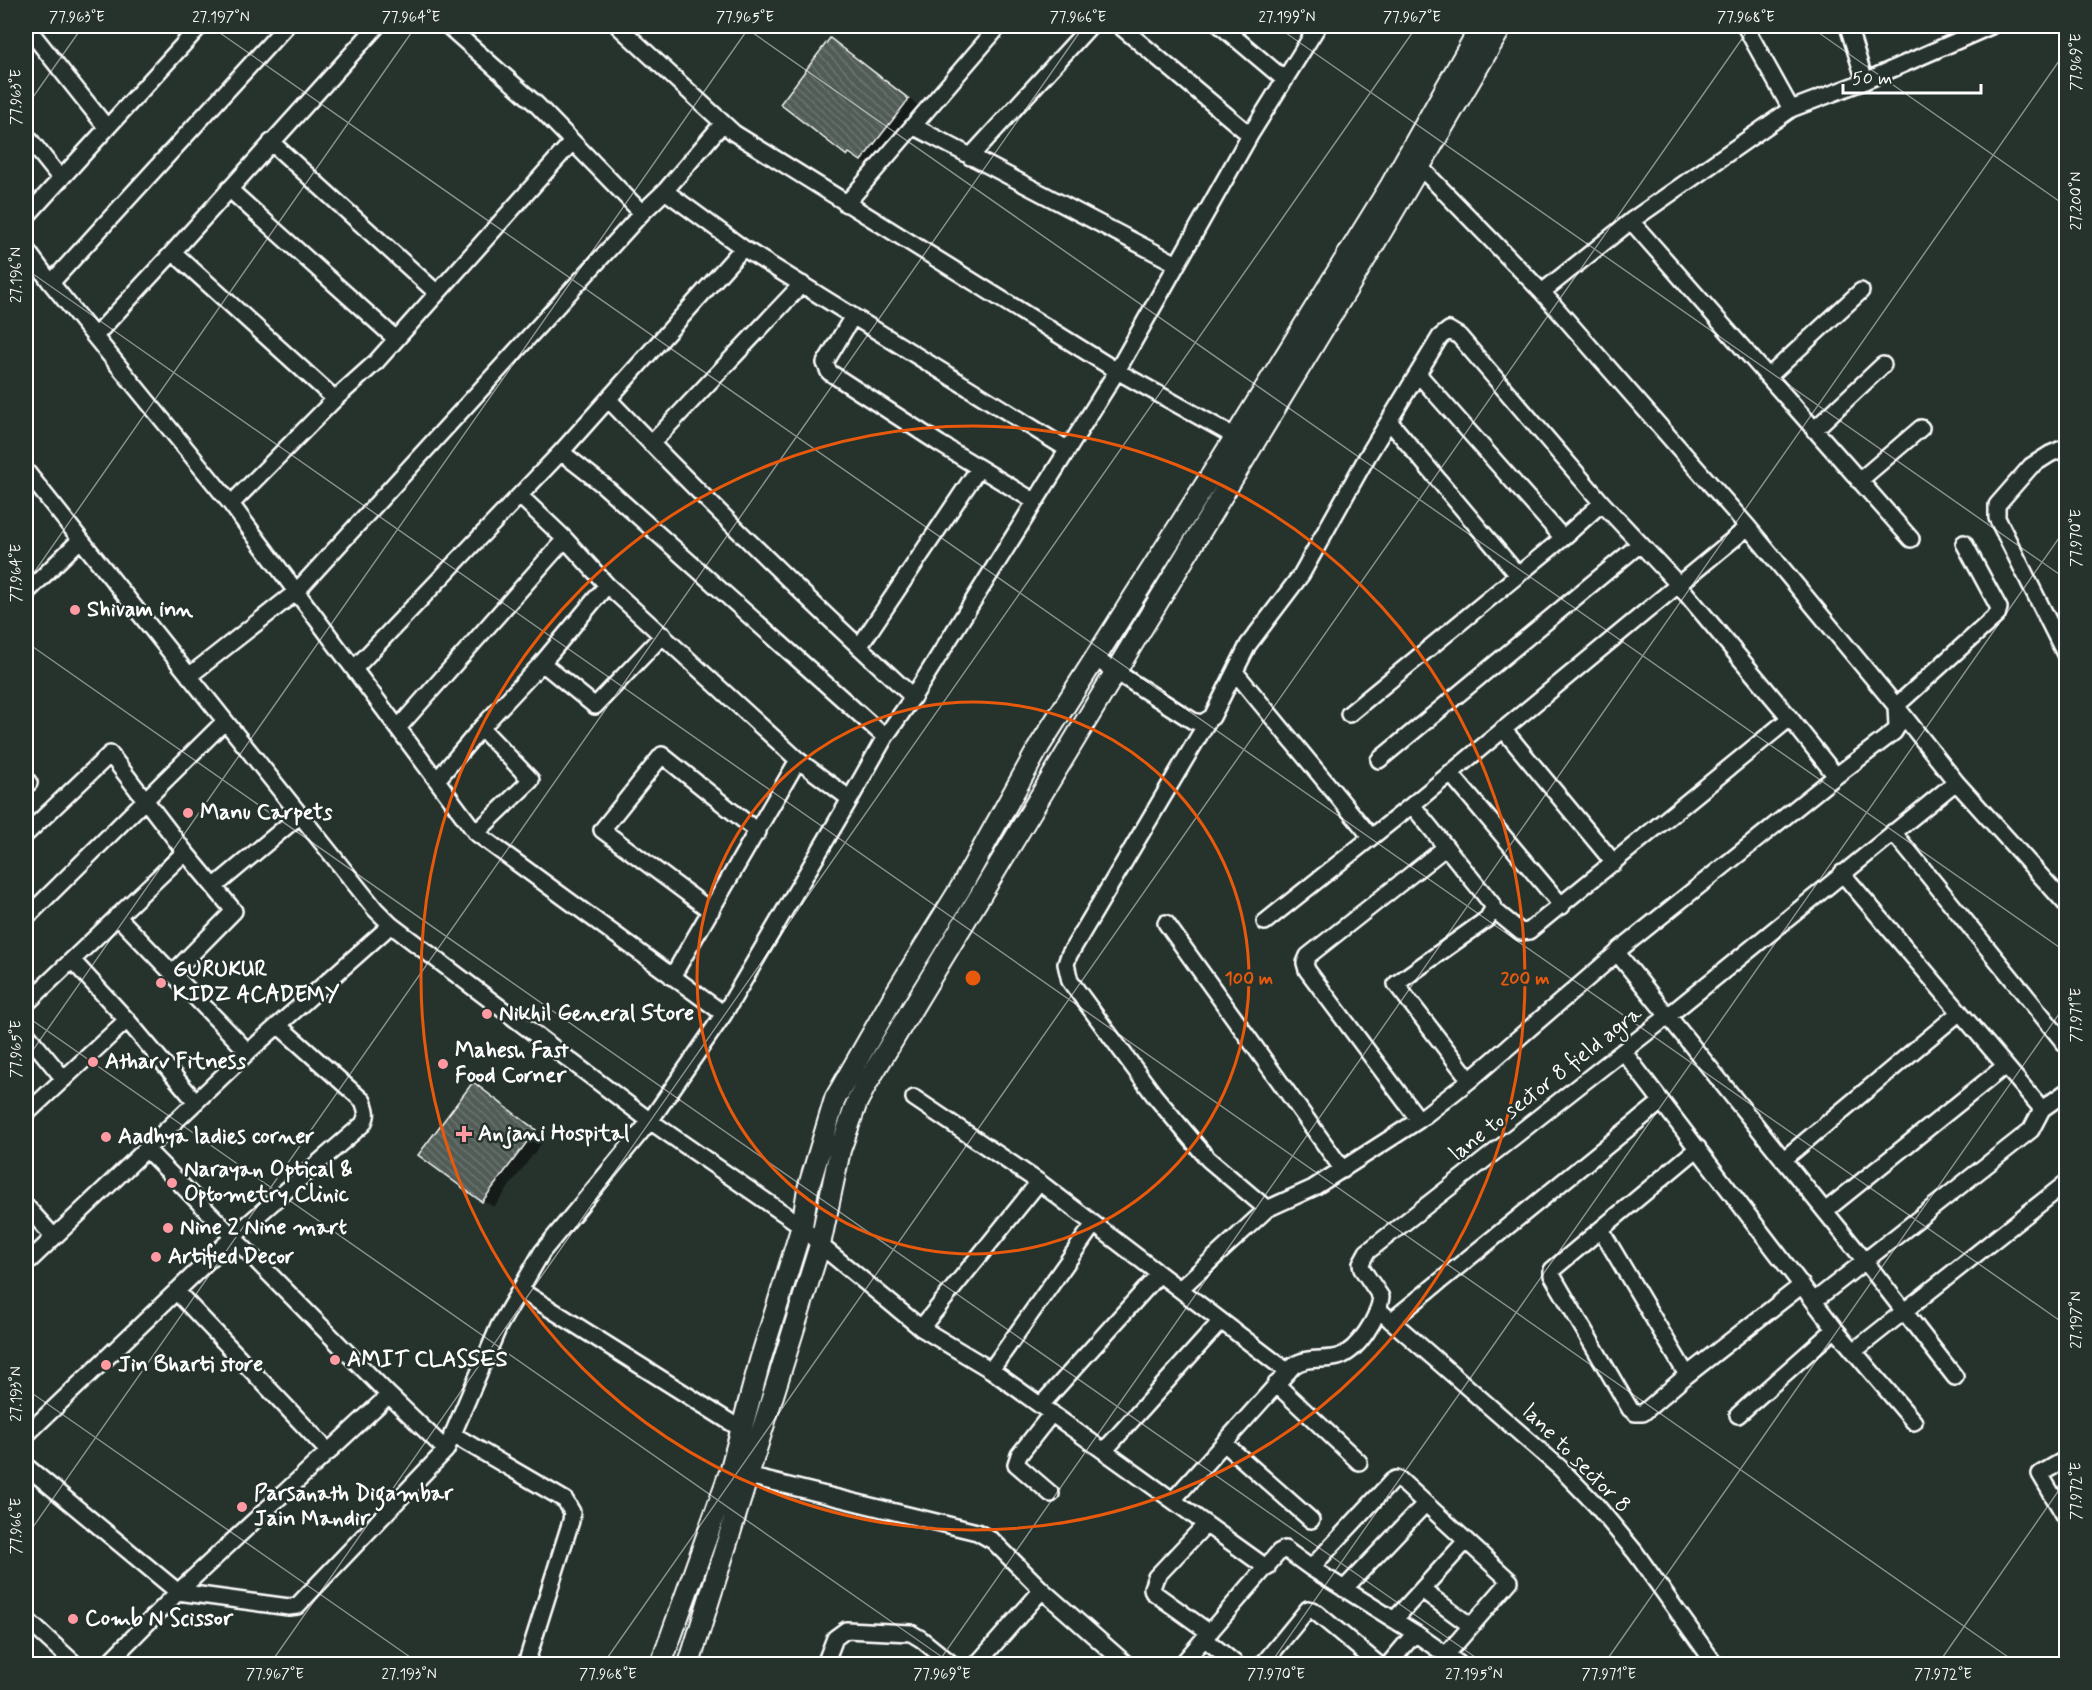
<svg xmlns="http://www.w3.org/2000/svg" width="2092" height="1690" font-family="Mynerve,sans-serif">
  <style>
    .shadow { fill: #0007 }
    .building { fill: url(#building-back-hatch); stroke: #fff; stroke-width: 1.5 }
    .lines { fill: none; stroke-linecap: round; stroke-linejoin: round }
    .minor-casing { stroke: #fff; stroke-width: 20 }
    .tertiary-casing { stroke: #fff; stroke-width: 24 }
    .minor { stroke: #26332d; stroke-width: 15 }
    .tertiary { stroke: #26332d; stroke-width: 20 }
    .ticks { fill: none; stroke: #fff; stroke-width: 1.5; stroke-opacity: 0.45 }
    .ring { fill: none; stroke: #e8590c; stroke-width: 3 }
    .poi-dot { fill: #ff9aa2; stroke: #26332d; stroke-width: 2 }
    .labels { text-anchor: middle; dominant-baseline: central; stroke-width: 5; stroke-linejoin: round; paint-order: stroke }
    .poi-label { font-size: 22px; font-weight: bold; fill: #fff; stroke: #26332d; text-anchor: start }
    .street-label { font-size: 22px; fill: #fff; stroke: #26332d }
    .centre { fill: #e8590c; stroke: #26332d; stroke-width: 3 }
    .ring-label { font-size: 18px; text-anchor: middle; font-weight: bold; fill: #e8590c; stroke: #26332d; stroke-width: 5; stroke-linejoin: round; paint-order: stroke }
    .neatline { fill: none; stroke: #fff; stroke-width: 2 }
    .ticks-label { font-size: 15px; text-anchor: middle; fill: #fff }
  </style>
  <defs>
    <pattern id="building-back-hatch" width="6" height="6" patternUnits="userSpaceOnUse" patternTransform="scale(1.5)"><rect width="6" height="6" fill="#515c57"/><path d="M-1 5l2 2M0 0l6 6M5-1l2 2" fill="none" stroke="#6b7470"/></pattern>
  </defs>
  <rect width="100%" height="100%" fill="#26332d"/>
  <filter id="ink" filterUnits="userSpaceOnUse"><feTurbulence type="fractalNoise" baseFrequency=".0167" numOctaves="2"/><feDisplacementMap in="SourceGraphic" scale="12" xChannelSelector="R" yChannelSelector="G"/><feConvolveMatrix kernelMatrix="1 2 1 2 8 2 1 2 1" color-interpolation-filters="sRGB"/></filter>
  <g filter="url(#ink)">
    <!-- shadow -->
    <path class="shadow" d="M831,40L919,106L873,167L848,155L782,104Z
      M473,1084L546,1137L494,1207L483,1201Z"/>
    <!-- building -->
    <path class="building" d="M830,38L909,99L861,161L849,153L847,156L780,104Z
      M473,1082L536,1130L482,1202L418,1155Z"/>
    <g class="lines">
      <defs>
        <path id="minor" d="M26,26L107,128
          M448,26L536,104L642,213
          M618,26L734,133L1117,371L1243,441
          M1120,26L1250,135
          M1221,26L1285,80
          M1745,26L1791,109
          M1848,26L1865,81
          M913,126L1177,264
          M26,135L61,179
          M271,142L437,293
          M970,157L1090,26
          M1420,167L1542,292L1748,527L1896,706L1956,782L2066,904
          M229,189L396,339
          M665,191L743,248L1067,449
          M846,204L999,26
          M26,217L200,26
          M1631,221L1911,539
          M26,249L51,283L231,504L476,833L724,1014L650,1121L542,1252L499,1326L446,1450L297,1606L289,1607L178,1592L26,1466
          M173,252L377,26
          M51,283L286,26
          M1542,292L1631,221L1791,109L1865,81L1991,26
          M853,316L825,363L829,372L940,444L1034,501
          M95,336L173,252L335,399L231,504
          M1418,374L1563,538
          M1768,377L1861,291
          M335,399L376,362L572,142
          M609,400C707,502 809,601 913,697
          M1389,421L1518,575
          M1814,430L1883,365
          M651,444L802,284
          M2066,447L2050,454L2031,466L1997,505V518L2066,656
          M561,452L602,484L885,737
          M26,471L375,909L391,925L650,1121L802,1226L820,1245L921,1328L991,1370L1267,1568
          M1859,481L1921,428
          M520,496L565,539
          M607,585L542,663L595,706L663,635
          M26,593L80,540
          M859,647L979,468
          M1094,658L1193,721L1202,723L1212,717L1248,645L1301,575L1367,457L1440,337L1449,330L1459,336L1602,503L1678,584L1790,718L1836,776
          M354,669L561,452L743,248
          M1235,672L1371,837
          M189,676L296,592L642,213L665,191L723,123
          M1349,714L1563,538L1602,503
          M1209,719L1069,955L1066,964L1070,981L1154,1095L1208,1159L1267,1209
          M398,728L565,539L607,585L798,760L850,799L724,1014
          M481,728L542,663
          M1503,729L1614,863
          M1379,760L1640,544
          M1450,773L1562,906
          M26,779L29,783
          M437,780L481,728L531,780L476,833
          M850,799L885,737L913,697L1117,371L1250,135L1318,26
          M1412,805L1492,904L1493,909L1487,919L1396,984L1470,1080
          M1893,832L2066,1045
          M26,834L110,754L185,852L234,911L172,974
          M1842,873L2042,1109
          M214,887L300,815
          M1493,909L1521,932L1529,931L1790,718
          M711,911L602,830L662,755L758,832
          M117,916L248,1052
          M26,918L225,721
          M1265,922L1412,805L1748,527
          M1166,923L1343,1170
          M72,960L127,1020
          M672,977L798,760
          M26,1004L185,852
          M26,1033L64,1079
          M1623,1051L1835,1329L1914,1422
          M914,1098L1039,1182L1288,1372
          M26,1114L127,1020L196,1102
          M1419,1120L1307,970L1305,963L1308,956L1446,847
          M1698,1148L1552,1270V1275L1630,1409L1635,1413H1643L1687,1375L1802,1285
          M1783,1160L1960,1012
          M26,1206L54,1237
          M1825,1211L2005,1066
          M1601,1230L1687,1375
          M26,1264L248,1052L391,925
          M1180,1289L1267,1209L1313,1188L1419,1120L1470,1080L1618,952
          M520,1290L741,1429
          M176,1291L329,1452
          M1814,1301L2031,1130L2042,1109L2066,1092
          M1379,1310L1560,1468L1596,1505L1635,1552L1715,1664
          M1391,1321L1661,1102
          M921,1328L1039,1182
          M1854,1351L2066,1183
          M991,1370L1094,1224
          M1955,1377L1865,1261L1668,1016L1956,782
          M1276,1384L1359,1462
          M389,1395L446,1450
          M1041,1405L1159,1274
          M1738,1415L1835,1329
          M452,1434L565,1500L572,1512L571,1521L526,1664
          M26,1435L233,1237L363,1124C368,1115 367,1111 363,1101L278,1025
          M1224,1443L1311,1520
          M1104,1451L1221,1321
          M2066,1459L2040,1474L2066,1518
          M748,1476L977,1532L993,1541L1042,1590L1126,1664
          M1051,1494L1016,1464L1019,1455L1052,1413
          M1173,1500L1293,1366C1306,1356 1323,1361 1338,1357C1358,1351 1379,1317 1381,1297L1362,1269L1361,1263L1367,1252L1668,1016L1618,954L1619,950L1836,776L1894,732L1897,727L1896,706L1997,615L1999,608L1964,543
          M1206,1524L1156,1577L1152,1588L1153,1592L1210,1633
          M1311,1568L1392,1481L1396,1479L1400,1480L1510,1581L1446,1655
          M1344,1589L1425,1504
          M1422,1590L1471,1626
          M26,1619L75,1664
          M1394,1620L1466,1541
          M1205,1639L1236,1664
          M107,1664L178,1592L389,1395L146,1149
          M825,1664L835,1638L846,1630L911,1633L921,1639L952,1664
          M977,1664L1042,1590
          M1182,1664L1279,1552L1285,1549L1311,1568L1415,1633L1459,1664
          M1263,1664L1308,1609L1313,1610L1378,1664
          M1389,1664L1415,1633"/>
        <path id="tertiary" d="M661,1664L730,1472L760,1361L802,1226L808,1189L835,1099L895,994L960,889L1040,745L1219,463L1391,185L1481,26
          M689,1664L820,1245L840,1150L857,1102L867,1083L1370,251L1502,26"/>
      </defs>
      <!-- minor casing -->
      <use href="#minor" class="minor-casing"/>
      <!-- tertiary casing -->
      <use href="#tertiary" class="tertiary-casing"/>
      <!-- minor -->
      <use href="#minor" class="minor"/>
      <!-- tertiary -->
      <use href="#tertiary" class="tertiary"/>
    </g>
  </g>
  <!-- ticks -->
  <path class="ticks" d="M210,26L2066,1325M743,26L2066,952M1276,26L2066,579M1809,26L2066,206M26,107L83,26M26,269L2018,1664M26,584L416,26M26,642L1485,1664M26,1016L952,1664M26,1060L750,26M26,1389L420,1664M26,1537L1084,26M270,1664L1417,26M603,1664L1751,26M937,1664L2066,51M1270,1664L2066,528M1604,1664L2066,1004M1938,1664L2066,1480"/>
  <!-- distance rings -->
  <g class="ring">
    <circle cx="973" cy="978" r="276"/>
    <circle cx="973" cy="978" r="552"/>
  </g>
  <!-- markers -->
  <g class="poi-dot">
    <circle cx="75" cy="610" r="6"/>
    <circle cx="188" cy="813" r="6"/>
    <circle cx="161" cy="983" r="6"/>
    <circle cx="487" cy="1014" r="6"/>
    <circle cx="93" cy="1062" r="6"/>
    <circle cx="443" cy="1064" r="6"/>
    <path d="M461 1125h6v6h6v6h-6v6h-6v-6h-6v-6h6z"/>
    <circle cx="106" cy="1137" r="6"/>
    <circle cx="172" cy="1183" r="6"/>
    <circle cx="168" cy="1228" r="6"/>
    <circle cx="156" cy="1257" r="6"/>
    <circle cx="335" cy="1360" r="6"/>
    <circle cx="106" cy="1365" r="6"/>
    <circle cx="242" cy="1507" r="6"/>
    <circle cx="73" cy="1619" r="6"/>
  </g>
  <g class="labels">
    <!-- poi labels -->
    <g class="poi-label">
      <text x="87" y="610">Shivam inn</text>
      <text x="200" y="813">Manu Carpets</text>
      <text x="173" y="970">GURUKUR<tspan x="173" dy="25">KIDZ ACADEMY</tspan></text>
      <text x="499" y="1014">Nikhil General Store</text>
      <text x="455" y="1051">Mahesh Fast<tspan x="455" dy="25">Food Corner</tspan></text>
      <text x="105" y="1062">Atharv Fitness</text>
      <text x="478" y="1134">Anjani Hospital</text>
      <text x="118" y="1137">Aadhya ladies corner</text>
      <text x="184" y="1170">Narayan Optical &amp;<tspan x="184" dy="25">Optometry Clinic</tspan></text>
      <text x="180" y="1228">Nine 2 Nine mart</text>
      <text x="168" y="1257">Artified Decor</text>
      <text x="347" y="1360">AMIT CLASSES</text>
      <text x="118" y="1365">Jin Bharti store</text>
      <text x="254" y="1494">Parsanath Digambar<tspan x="254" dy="25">Jain Mandir</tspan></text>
      <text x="85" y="1619">Comb N Scissor</text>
    </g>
    <!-- street labels -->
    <g class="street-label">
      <text transform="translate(1546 1084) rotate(-38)">lane to sector 8 field agra</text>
      <text transform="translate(1576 1459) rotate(45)">lane to sector 8</text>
    </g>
  </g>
  <circle cx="973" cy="978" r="9" class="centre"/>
  <g class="ring-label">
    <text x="1249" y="984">100 m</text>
    <text x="1525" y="984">200 m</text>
  </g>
  <!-- margin -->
  <rect width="2092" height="1690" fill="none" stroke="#26332d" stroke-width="66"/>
  <!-- scale -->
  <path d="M1843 84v9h138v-9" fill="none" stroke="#ffffff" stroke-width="3"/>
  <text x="1852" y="84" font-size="18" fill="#ffffff" stroke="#26332d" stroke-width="4.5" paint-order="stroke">50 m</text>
  <rect x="33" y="33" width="2026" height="1624" class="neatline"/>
  <g class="ticks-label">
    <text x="77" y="22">77.963°E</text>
    <text x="221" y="22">27.197°N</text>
    <text x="411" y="22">77.964°E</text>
    <text x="745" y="22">77.965°E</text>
    <text x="1078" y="22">77.966°E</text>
    <text x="1287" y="22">27.199°N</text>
    <text x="1412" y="22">77.967°E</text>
    <text x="1746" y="22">77.968°E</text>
    <text transform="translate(2076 62) rotate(-90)" y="5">77.969°E</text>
    <text transform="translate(16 97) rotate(-90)" y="5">77.963°E</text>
    <text transform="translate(2076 201) rotate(-90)" y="5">27.200°N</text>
    <text transform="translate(16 275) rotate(-90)" y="5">27.196°N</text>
    <text transform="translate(2076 538) rotate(-90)" y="5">77.970°E</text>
    <text transform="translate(16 573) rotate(-90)" y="5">77.964°E</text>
    <text transform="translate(2076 1015) rotate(-90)" y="5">77.971°E</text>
    <text transform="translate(16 1049) rotate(-90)" y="5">77.965°E</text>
    <text transform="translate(2076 1320) rotate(-90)" y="5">27.197°N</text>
    <text transform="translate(16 1394) rotate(-90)" y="5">27.193°N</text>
    <text transform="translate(2076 1491) rotate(-90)" y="5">77.972°E</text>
    <text transform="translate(16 1526) rotate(-90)" y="5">77.966°E</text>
    <text x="275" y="1679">77.967°E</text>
    <text x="409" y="1679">27.193°N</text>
    <text x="608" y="1679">77.968°E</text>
    <text x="942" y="1679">77.969°E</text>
    <text x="1276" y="1679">77.970°E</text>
    <text x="1474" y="1679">27.195°N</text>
    <text x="1609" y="1679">77.971°E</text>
    <text x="1943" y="1679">77.972°E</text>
  </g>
</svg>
